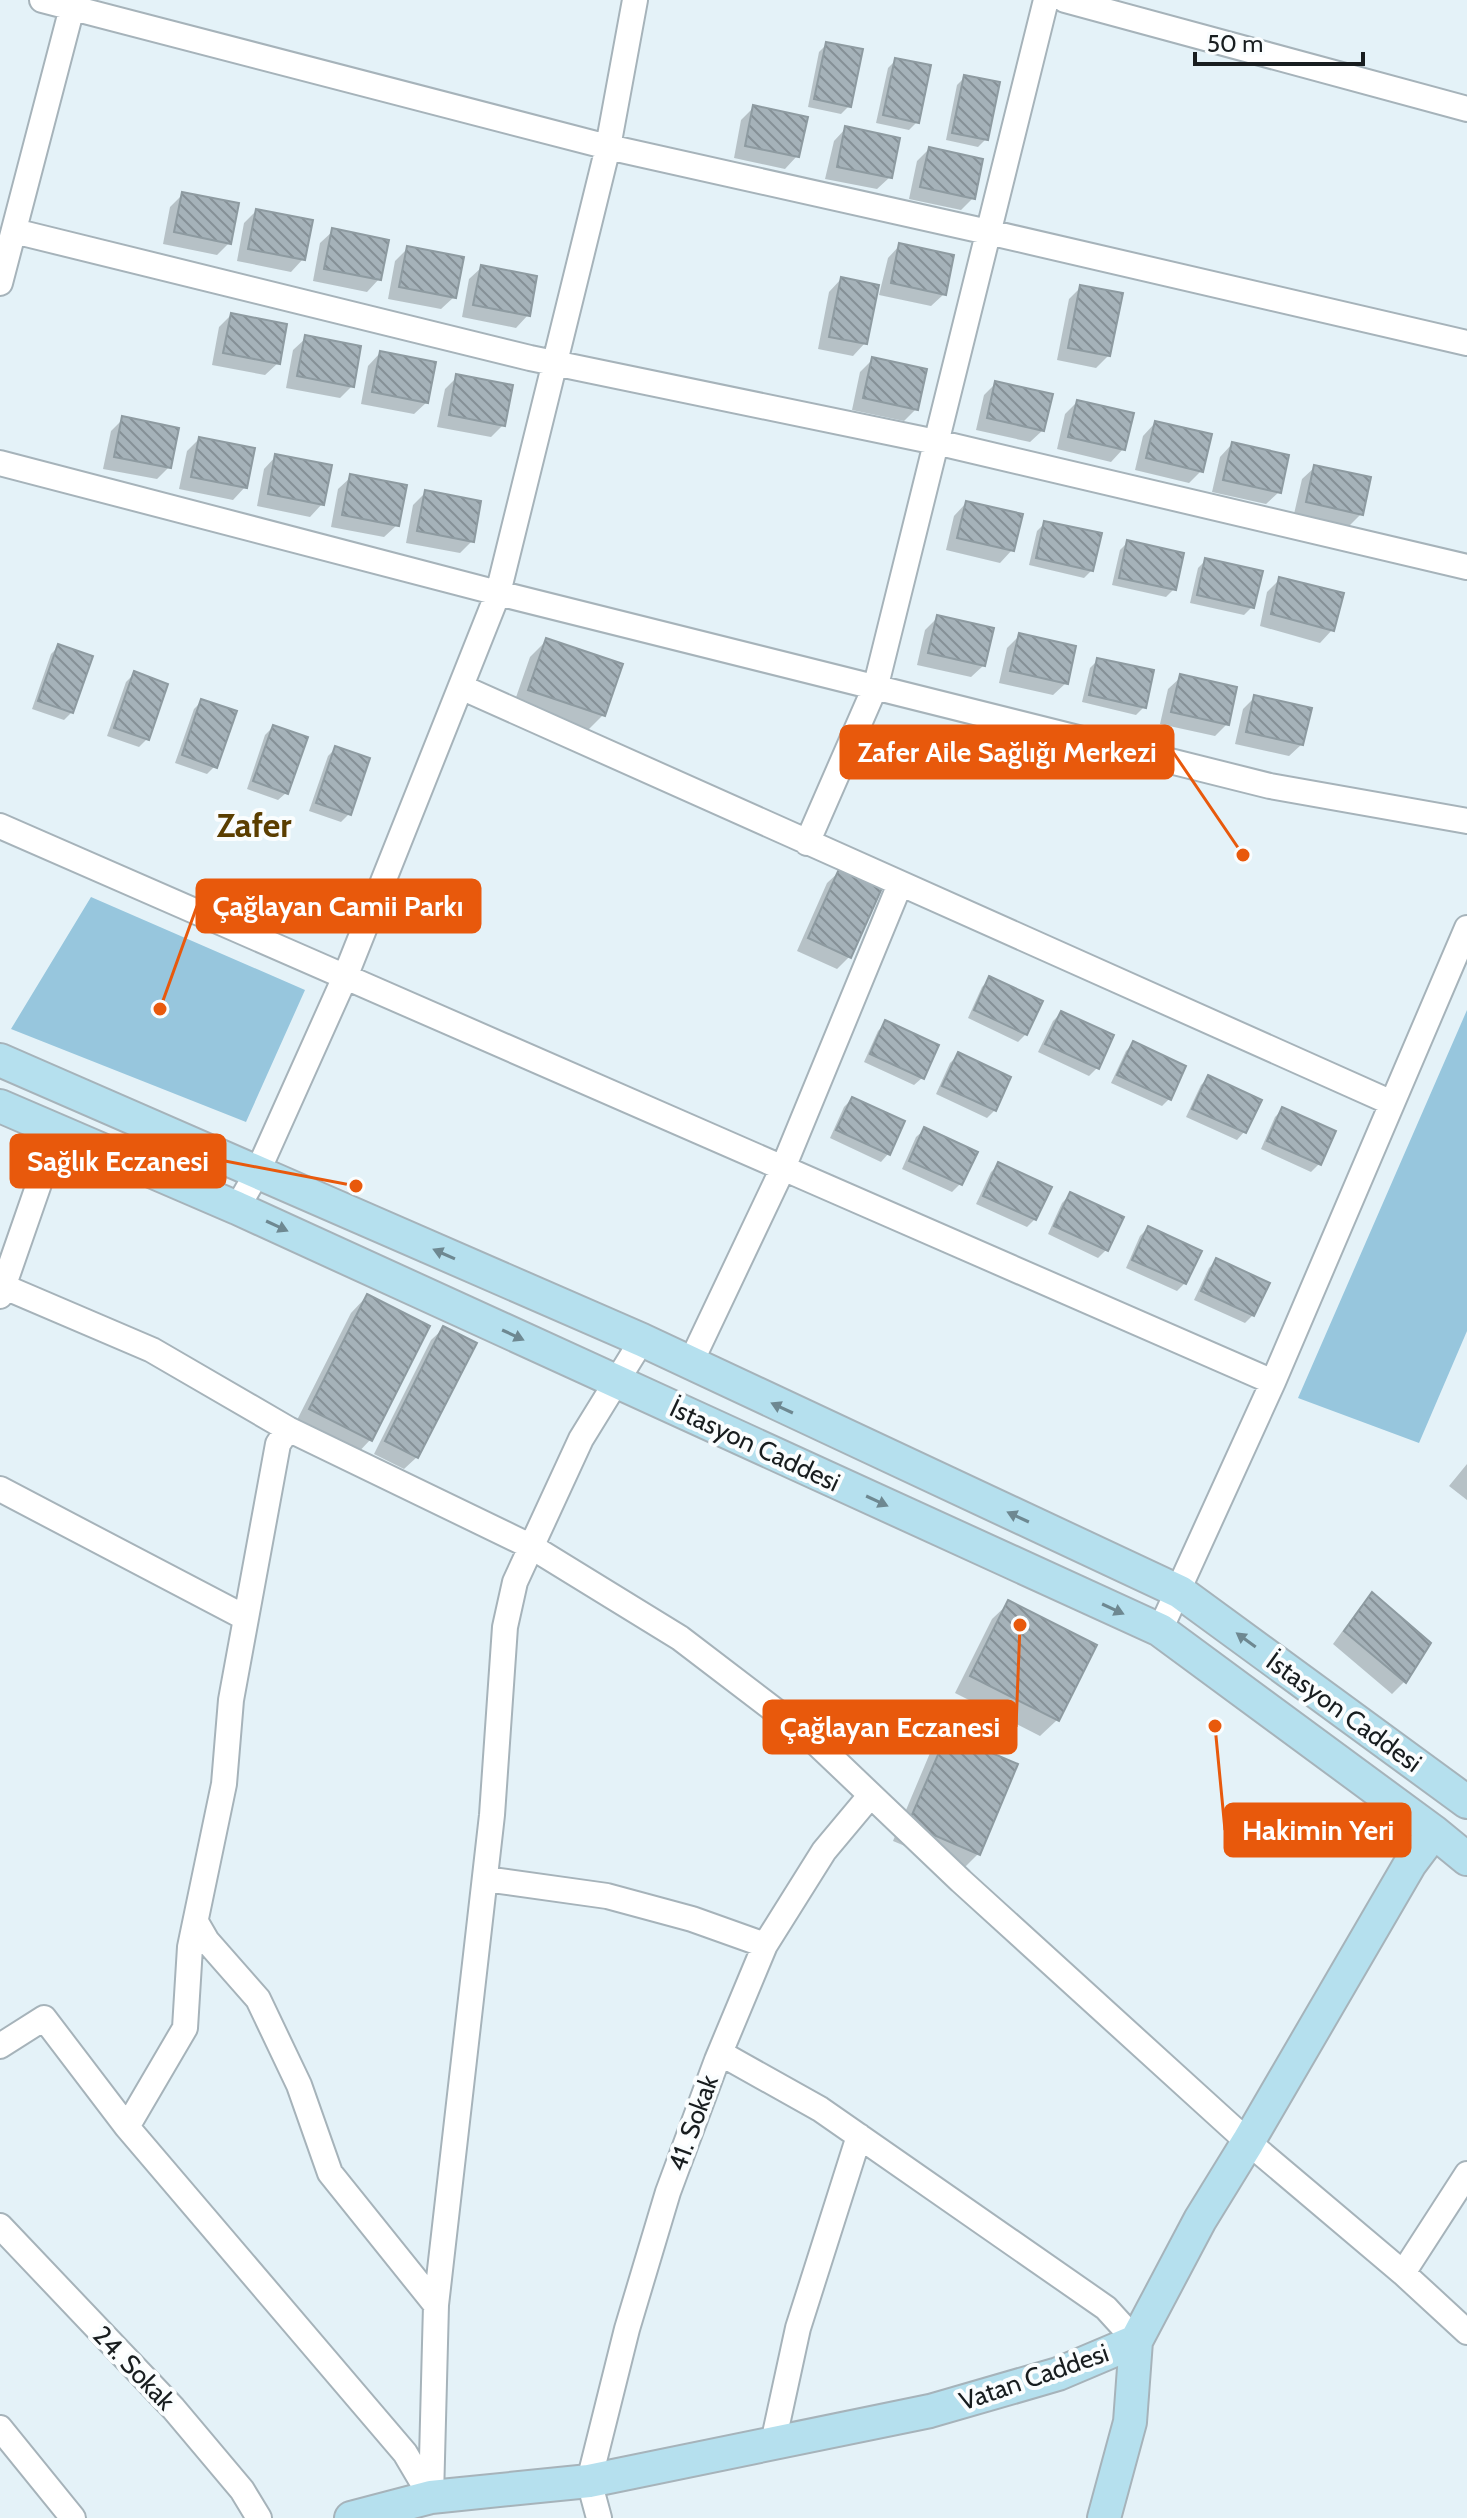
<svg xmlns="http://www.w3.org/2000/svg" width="1467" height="2518" font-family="Cabin,sans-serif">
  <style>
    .park { fill: #97c6dd }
    .shadow { fill: #0003 }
    .building { fill: url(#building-back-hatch); stroke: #8e9ba1; stroke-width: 2 }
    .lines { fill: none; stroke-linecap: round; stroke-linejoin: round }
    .street-casing { stroke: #a6b3ba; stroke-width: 28 }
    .secondary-casing { stroke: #a6b3ba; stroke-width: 36 }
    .street { stroke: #fff; stroke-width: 24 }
    .secondary { stroke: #b5e0ee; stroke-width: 32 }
    .oneway { fill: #6e8891 }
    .labels { text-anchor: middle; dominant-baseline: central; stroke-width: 8; stroke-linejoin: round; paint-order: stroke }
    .street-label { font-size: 26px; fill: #181d1f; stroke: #fafdfe }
    .district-label { font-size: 34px; font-weight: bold; fill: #5b3e00; stroke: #fafdfe }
    .leader { fill: none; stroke: #e8590c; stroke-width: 3 }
    .callout-dot { fill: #e8590c; stroke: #fafdfe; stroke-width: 3 }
    .callout { fill: #e8590c; stroke: #e8590c; stroke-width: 3 }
    .callout-label { font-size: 28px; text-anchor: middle; font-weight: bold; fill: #fff }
  </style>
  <defs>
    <pattern id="building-back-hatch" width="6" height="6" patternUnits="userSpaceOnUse" patternTransform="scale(2)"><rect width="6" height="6" fill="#a5b2b9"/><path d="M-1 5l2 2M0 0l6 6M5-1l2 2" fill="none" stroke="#859096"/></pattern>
  </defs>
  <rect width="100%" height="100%" fill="#e4f2f8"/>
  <!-- park -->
  <path class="park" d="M91,897L305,990L246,1122L11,1029Z
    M1467,1010V1331L1419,1443L1298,1398Z"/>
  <!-- shadow -->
  <path class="shadow" d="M827,44L849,106L841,114L808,107L819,52Z
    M896,60L917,122L909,130L876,123L888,68Z
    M965,77L986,139L978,147L946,140L957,85Z
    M754,107L797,156L785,169L734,158L741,120Z
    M846,128L890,177L877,189L825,179L834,141Z
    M929,149L973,198L961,210L909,199L917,161Z
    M183,194L229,243L217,255L163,244L170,207Z
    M256,211L303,259L291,272L237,261L244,223Z
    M333,231L379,279L367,292L313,281L320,243Z
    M900,245L944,294L931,306L879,295L888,258Z
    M407,249L454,297L441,309L388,299L395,261Z
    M482,267L528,315L516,328L462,317L469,279Z
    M841,279L865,343L853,356L818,349L829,292Z
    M1081,287L1109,355L1096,368L1057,360L1069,299Z
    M231,315L278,363L265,375L212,365L219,327Z
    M306,338L352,386L340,398L286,388L293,350Z
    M380,353L427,402L414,414L361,404L368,366Z
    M873,359L916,409L904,421L852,410L860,372Z
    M457,377L503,425L491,437L437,427L445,389Z
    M996,383L1043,430L1030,442L976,430L984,395Z
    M1077,402L1123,449L1111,462L1057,449L1065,414Z
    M123,419L169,467L157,479L103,469L111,431Z
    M1155,423L1201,471L1189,483L1135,470L1143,436Z
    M199,439L245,487L233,500L179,489L187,451Z
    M1232,444L1279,492L1266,504L1212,492L1220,457Z
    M276,456L322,504L310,517L257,506L264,469Z
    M1315,467L1361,514L1349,526L1294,514L1302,479Z
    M351,477L397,525L384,537L331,527L338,489Z
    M426,492L472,541L460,553L406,543L413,505Z
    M966,503L1012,550L1000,563L946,550L954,516Z
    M1045,523L1092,570L1084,578L1029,565L1037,531Z
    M1128,542L1174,589L1166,597L1112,585L1120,550Z
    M1206,560L1252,607L1244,615L1190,603L1198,568Z
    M1280,579L1332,630L1320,643L1260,626L1267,592Z
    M937,618L984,665L971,677L917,665L925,630Z
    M1019,636L1066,683L1053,695L999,683L1007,648Z
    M547,640L603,715L586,732L513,706L530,657Z
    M59,646L72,712L64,720L32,709L51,654Z
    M1098,660L1144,707L1136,715L1082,702L1090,668Z
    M134,674L147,739L139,747L107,736L126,682Z
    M1181,677L1227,724L1215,736L1160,724L1168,689Z
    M1255,697L1302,744L1289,756L1235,744L1243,709Z
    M202,701L215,766L207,774L175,763L194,709Z
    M273,727L286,793L278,800L247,789L265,735Z
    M336,748L349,814L341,822L309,811L328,756Z
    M840,871L849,957L837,969L797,951L827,883Z
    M990,979L1026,1034L1018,1042L968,1018L982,987Z
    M1061,1013L1097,1068L1089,1076L1038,1052L1053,1021Z
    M886,1023L922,1078L914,1085L864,1062L878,1031Z
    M1133,1044L1169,1099L1162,1106L1111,1083L1126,1051Z
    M958,1055L995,1110L987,1118L936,1094L950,1063Z
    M1208,1078L1244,1132L1237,1140L1186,1117L1201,1085Z
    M852,1099L888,1154L881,1162L830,1138L844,1107Z
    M1283,1109L1319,1164L1311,1172L1261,1149L1275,1117Z
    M924,1130L975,1153L960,1184L952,1192L902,1169L916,1137Z
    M999,1164L1035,1219L1027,1227L976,1204L991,1172Z
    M1070,1195L1106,1250L1098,1258L1048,1234L1062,1203Z
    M1148,1228L1185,1283L1177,1291L1126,1268L1140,1236Z
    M1217,1260L1253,1315L1245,1323L1194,1300L1209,1268Z
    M367,1296L370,1440L354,1457L294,1426L351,1313Z
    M444,1328L417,1457L404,1469L374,1454L431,1340Z
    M1467,1464V1500L1449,1486Z
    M1372,1595L1404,1682L1392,1694L1333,1644L1360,1607Z
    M1009,1603L1057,1720L1040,1736L955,1693L992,1619Z
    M947,1736L978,1854L962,1870L893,1841L930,1753Z"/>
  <!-- building -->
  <path class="building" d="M826,42L863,49L851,107L814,99Z
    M895,58L931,65L919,123L883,115Z
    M964,75L1000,82L988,140L952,133Z
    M753,105L808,117L799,157L745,146Z
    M845,126L900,138L892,178L837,167Z
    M929,147L983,159L975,199L920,187Z
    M182,192L239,203L231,244L174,232Z
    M256,209L313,220L305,260L248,249Z
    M332,228L389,240L381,280L324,269Z
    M899,243L954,255L946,295L891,283Z
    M407,246L464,257L456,298L399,287Z
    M481,265L537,276L530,316L473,305Z
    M841,277L879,285L867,344L829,337Z
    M1080,285L1123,293L1110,356L1068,348Z
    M231,313L287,324L280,364L223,353Z
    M305,335L361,346L354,387L297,376Z
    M380,351L436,362L428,403L372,392Z
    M872,357L927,369L918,410L863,398Z
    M456,374L513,385L505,426L449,415Z
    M995,381L1053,394L1044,431L987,418Z
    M1077,400L1134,413L1125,450L1068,437Z
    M122,416L179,428L171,468L114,457Z
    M1155,421L1212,434L1203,472L1146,458Z
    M199,437L255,448L247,488L191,477Z
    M1232,442L1289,455L1281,493L1223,480Z
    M275,454L332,465L324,505L268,494Z
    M1314,465L1371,477L1363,515L1306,502Z
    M350,474L407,485L399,526L342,515Z
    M425,490L481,501L474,542L417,531Z
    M966,501L1023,514L1014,551L957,538Z
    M1044,521L1102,533L1093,571L1036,558Z
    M1127,540L1184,553L1176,590L1119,578Z
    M1205,558L1263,571L1254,608L1197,595Z
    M1279,577L1344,593L1334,631L1271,614Z
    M937,615L994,628L985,666L928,653Z
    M1019,633L1076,646L1068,684L1010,671Z
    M546,638L623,664L605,716L528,690Z
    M58,644L93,656L73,713L38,701Z
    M1097,658L1154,670L1146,708L1089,695Z
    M134,671L168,684L149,740L114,728Z
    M1180,674L1237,687L1229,725L1171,712Z
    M1254,695L1312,708L1303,745L1246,732Z
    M201,699L237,711L217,768L182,755Z
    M273,725L308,737L288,794L253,781Z
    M335,746L370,758L351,815L316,803Z
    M839,869L882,888L851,958L808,938Z
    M989,976L1043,1001L1027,1035L974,1010Z
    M1061,1011L1114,1035L1099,1069L1045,1044Z
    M885,1020L939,1045L924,1079L870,1054Z
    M1133,1041L1186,1066L1171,1100L1117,1075Z
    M958,1052L1011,1077L996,1111L942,1086Z
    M1208,1075L1262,1100L1246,1133L1192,1109Z
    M852,1097L905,1121L890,1155L836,1130Z
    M1282,1107L1336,1131L1321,1165L1267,1141Z
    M924,1127L978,1152L962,1185L909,1161Z
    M998,1162L1052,1187L1036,1220L983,1196Z
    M1070,1192L1124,1217L1108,1251L1054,1226Z
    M1148,1226L1202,1251L1186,1284L1132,1260Z
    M1216,1258L1270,1283L1254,1316L1201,1291Z
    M367,1294L430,1326L372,1441L309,1409Z
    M443,1326L477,1343L418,1458L385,1441Z
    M1372,1592L1431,1643L1406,1683L1344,1631Z
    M1008,1600L1097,1645L1059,1721L970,1676Z
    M947,1734L1018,1764L980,1855L908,1824Z"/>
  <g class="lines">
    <defs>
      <path id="street" d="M42,0L608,147L988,232L1467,343
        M1065,0L1467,109
        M14,231L530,358L936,442L1467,567
        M0,283L74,0
        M0,463L498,593L1270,786L1467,821
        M461,687L1392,1103
        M0,826L1273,1382
        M807,843L876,685L1046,0
        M237,1208L257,1173L345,977L498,593L608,147L635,0
        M0,1285L152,1350L288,1429L532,1547L680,1638L811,1738L961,1881L1248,2142L1403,2273L1467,2332
        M0,1296L57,1132
        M690,1364L783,1168L900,884
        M288,1429L278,1444L231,1700L224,1784L190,1947L185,2028L127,2127L405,2453L431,2497
        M0,1489L246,1618
        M1160,1630L1273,1382L1467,928
        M485,1879L607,1896L692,1919L765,1945
        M196,1922L207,1941L258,1999L299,2085L330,2173L436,2305
        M0,2046L44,2018L127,2127
        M720,2053L820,2109L1106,2308L1136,2341
        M0,2226L173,2408L242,2490L259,2518
        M1403,2273L1467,2174
        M0,2428L73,2518
        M773,2443L798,2328L859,2136
        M431,2497L436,2305L492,1815L505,1627L515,1582L581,1439L642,1340
        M599,2518L589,2481L627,2329L668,2192L717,2060L765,1945L824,1851L870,1796"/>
      <path id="secondary" d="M0,1060L642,1340L1180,1592L1467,1802
        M0,1106L237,1208L1160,1630L1434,1832L1467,1859
        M351,2518L431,2497L589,2481L930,2411L1058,2374L1136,2341L1200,2220L1248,2142L1410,1864L1434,1832
        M1104,2518L1130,2422L1136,2341"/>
    </defs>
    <!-- street casing -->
    <use href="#street" class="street-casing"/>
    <!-- secondary casing -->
    <use href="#secondary" class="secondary-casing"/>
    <!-- street -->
    <use href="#street" class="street"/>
    <!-- secondary -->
    <use href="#secondary" class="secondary"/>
  </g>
  <!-- one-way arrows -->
  <defs><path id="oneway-solid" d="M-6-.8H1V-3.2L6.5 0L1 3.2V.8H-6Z" transform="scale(2)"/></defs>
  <g class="oneway">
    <use href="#oneway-solid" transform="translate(277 1226) rotate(25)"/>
    <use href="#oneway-solid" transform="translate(444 1254) rotate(-156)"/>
    <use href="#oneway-solid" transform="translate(513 1335) rotate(25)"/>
    <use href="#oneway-solid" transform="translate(782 1408) rotate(-155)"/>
    <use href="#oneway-solid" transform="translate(877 1501) rotate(25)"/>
    <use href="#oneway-solid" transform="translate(1018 1517) rotate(-155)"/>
    <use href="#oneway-solid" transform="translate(1113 1609) rotate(25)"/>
    <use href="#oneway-solid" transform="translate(1246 1640) rotate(-144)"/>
  </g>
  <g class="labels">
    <!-- street labels -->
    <g class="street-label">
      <text transform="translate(755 1445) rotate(25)">İstasyon Caddesi</text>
      <text transform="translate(1344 1712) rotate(36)">İstasyon Caddesi</text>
      <text transform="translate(693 2123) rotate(-70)">41. Sokak</text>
      <text transform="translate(134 2368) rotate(46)">24. Sokak</text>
      <text transform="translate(1034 2377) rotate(-19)">Vatan Caddesi</text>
    </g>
    <!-- district labels -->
    <g class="district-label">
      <text x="254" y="825">Zafer</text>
    </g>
  </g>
  <!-- callouts -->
  <path class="leader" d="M1243 855L1173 752M160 1009L197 906M356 1186L225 1161M1020 1625L1016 1727M1215 1726L1225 1830"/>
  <g class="callout-dot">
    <circle cx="1243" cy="855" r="8"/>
    <circle cx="160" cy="1009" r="8"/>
    <circle cx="356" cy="1186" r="8"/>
    <circle cx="1020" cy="1625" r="8"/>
    <circle cx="1215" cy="1726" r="8"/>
  </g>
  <g class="callout">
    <rect x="841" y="726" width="332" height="52" rx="8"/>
    <rect x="197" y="880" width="283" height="52" rx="8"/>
    <rect x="11" y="1135" width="214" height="52" rx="8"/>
    <rect x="764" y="1701" width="252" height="52" rx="8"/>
    <rect x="1225" y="1804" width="185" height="52" rx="8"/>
  </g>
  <g class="callout-label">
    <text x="1007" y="762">Zafer Aile Sağlığı Merkezi</text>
    <text x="338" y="916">Çağlayan Camii Parkı</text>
    <text x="118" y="1171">Sağlık Eczanesi</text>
    <text x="890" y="1737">Çağlayan Eczanesi</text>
    <text x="1318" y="1840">Hakimin Yeri</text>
  </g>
  <!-- scale -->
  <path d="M1195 52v12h168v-12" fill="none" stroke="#181d1f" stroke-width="4"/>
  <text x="1207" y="52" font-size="24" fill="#181d1f" stroke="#fafdfe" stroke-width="6" paint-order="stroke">50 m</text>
</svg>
